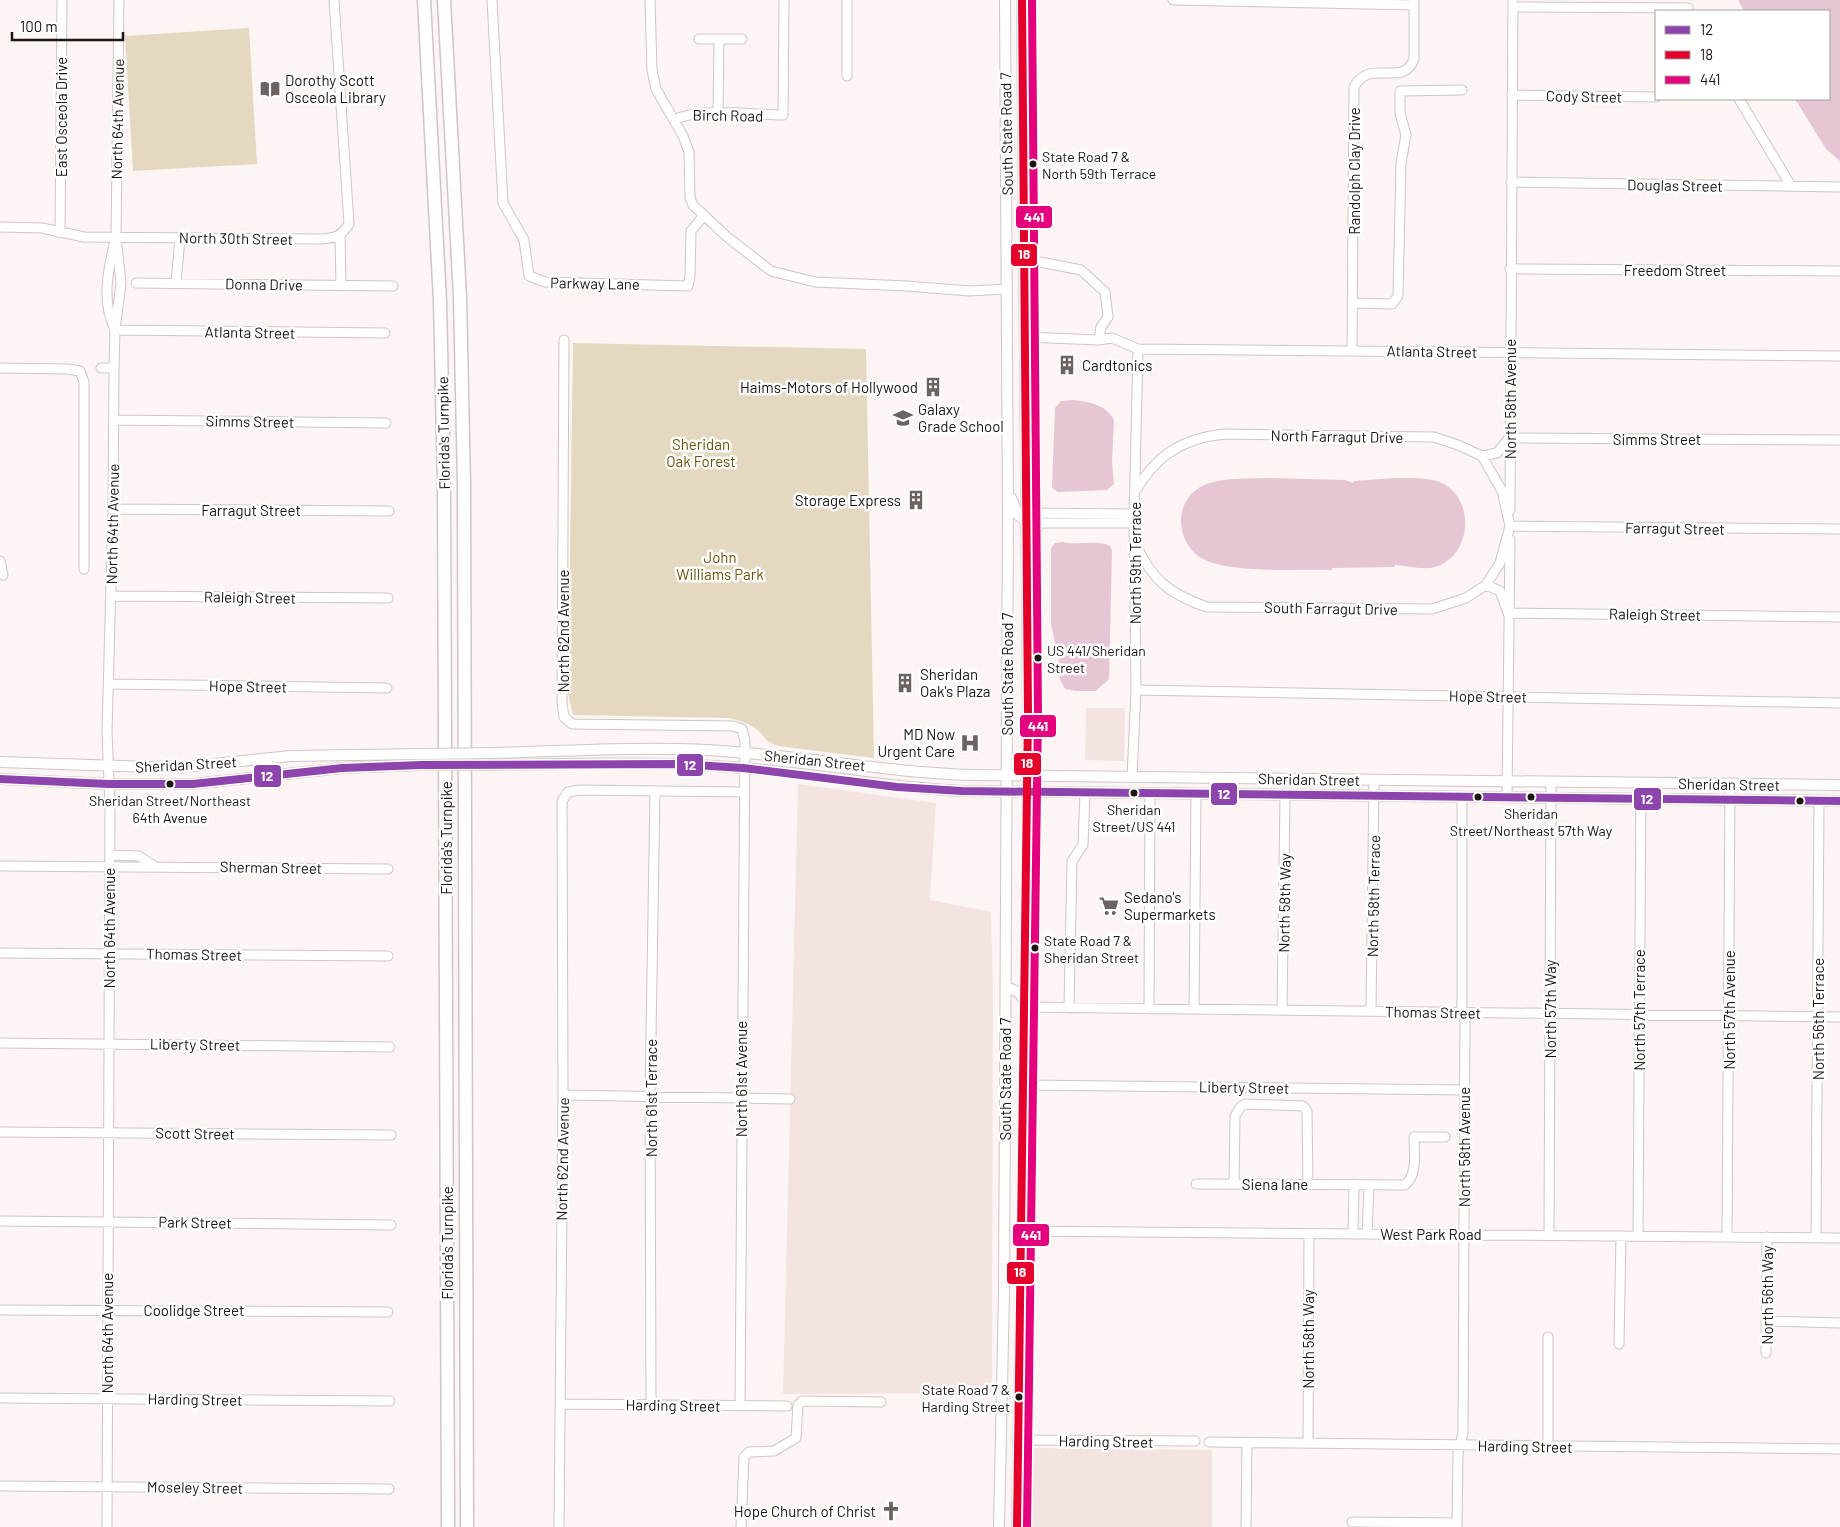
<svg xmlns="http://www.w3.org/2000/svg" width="1840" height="1527" font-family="Barlow,sans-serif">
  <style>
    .built { fill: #f4e4e1 }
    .green { fill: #e5d8c1 }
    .water { fill: #e6c5d5 }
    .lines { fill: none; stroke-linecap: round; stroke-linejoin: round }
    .minor-casing { stroke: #cec6c4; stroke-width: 11 }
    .major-casing { stroke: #cec6c4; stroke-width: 12 }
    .highway-casing { stroke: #cec6c4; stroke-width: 15 }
    .minor { stroke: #fffefd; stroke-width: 9 }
    .major { stroke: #fffefd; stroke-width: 10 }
    .highway { stroke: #fffefd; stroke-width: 12 }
    .major-bridge-casing { stroke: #cec6c4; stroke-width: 12; stroke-linecap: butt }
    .major-bridge { stroke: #fffefd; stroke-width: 10 }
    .bus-1-casing { stroke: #fff; stroke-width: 11 }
    .bus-2-casing { stroke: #fff; stroke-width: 11 }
    .bus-3-casing { stroke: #fff; stroke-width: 11 }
    .bus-1 { stroke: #8e44ad; stroke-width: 8 }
    .bus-2 { stroke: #e4002b; stroke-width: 8 }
    .bus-3 { stroke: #e5007d; stroke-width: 8 }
    .bus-dot { fill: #1e1412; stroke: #fff; stroke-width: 2 }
    .labels { text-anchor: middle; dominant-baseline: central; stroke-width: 5; stroke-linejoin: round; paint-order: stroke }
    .bus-label { font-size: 14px; fill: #1e1412; stroke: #fff; text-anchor: start }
    .poi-label { font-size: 15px; fill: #1e1412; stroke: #fff; text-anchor: start }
    .street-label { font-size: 15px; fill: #1e1412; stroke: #fff }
    .park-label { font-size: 15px; fill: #6e530c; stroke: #fff }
    .line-badge { stroke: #fff; stroke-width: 2 }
    .badge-label { font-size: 14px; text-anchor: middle; font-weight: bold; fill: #fff }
  </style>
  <rect width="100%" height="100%" fill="#fcf5f4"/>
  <!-- built -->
  <path class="built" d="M1086,708H1125L1124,761L1085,760Z
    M798,784L936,803L930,900L991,912L993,993L992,1393L783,1394Z
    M1035,1448L1212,1450V1527H1027L1031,1500V1455Z"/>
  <!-- green -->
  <path class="green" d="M249,28L257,164L133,171L125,36Z
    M573,343L866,349L874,758L778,746C762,740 767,737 756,729C748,723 738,720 729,718L573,715L568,694Z"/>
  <!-- water -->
  <path class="water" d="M1738,0H1840V161L1826,149L1795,99H1829V11H1744Z
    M1074,400C1089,402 1107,405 1114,420L1112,462L1114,484L1107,490L1058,492L1052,488L1055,408L1061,401Z
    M1268,478L1345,480L1353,483L1354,481C1377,480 1421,474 1442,483C1475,499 1472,553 1438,566C1426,571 1407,566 1395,565V567L1332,568V570C1297,569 1237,573 1207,561C1175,547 1171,500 1204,485C1223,477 1248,479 1268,478Z
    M1063,542C1079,546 1099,539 1110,546L1112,550L1109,679L1096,691H1075L1065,689L1060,680L1059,662L1051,624V548L1055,543Z"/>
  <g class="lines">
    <defs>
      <path id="minor" d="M492,0L503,203L524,240L529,276L545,282L688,286L690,276L691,231L704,215
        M650,0L652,70L656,89L683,136L689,152L690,198L693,205L726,236L771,271L815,282L907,286L969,291L1007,289
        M1173,0L1414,5
        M1513,7L1688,8
        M699,39H719
        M847,76V0
        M1512,95L1656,97
        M1739,99L1791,186
        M718,114L719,39H742
        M674,120C699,107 754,115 783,115L784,0
        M1511,182L1840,187
        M0,227L42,228L84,237L321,239C335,238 341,237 349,224L334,0
        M60,233L62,0
        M340,236L341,285
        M114,245C107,275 102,302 115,330
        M1025,259L1081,270L1105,292L1108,317L1101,327L1099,340
        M1510,269L1840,271
        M136,283L393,286
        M176,283L180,238
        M1353,303L1392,304L1398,296L1401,163L1406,135L1400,113V91L1462,90
        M115,330L385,333
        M1026,337L1099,340L1112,338L1138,349L1840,356
        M564,340L562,703L564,717L572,724L733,726L742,729L745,741L740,1406
        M1352,350L1354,87C1370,57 1403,89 1414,59V0
        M0,368L68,369L80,371L84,382V569
        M101,368H114
        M114,420L386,423
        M1482,456L1497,453L1509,438L1840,440
        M113,509L389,511
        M1510,510L1513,0
        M1028,513L1134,514
        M1028,523H1134
        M1510,526L1840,529
        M1135,543C1152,580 1169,594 1207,607L1432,609L1466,598L1486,585L1500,563L1510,526L1502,491L1482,456L1458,445L1434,437L1225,434C1183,438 1156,455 1135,492
        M0,561L3,575
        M1486,585L1500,591L1508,613L1840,617
        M111,596L388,598
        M109,684L387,688
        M1136,690L1840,703
        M1132,777L1136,690L1134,520L1138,349
        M1507,797L1510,540
        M110,855L139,856L154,866
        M0,866L388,869
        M0,953L388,956
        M1026,1007L1840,1017
        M1069,1008L1072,861L1083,845L1085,793
        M1149,1009L1150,795
        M1194,1009L1196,795
        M1282,1010L1285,796
        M1371,1011L1374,780
        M0,1043L390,1047
        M1025,1085L1464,1090
        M563,1095L790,1099
        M0,1132L391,1135
        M1196,1184L1405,1185C1418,1174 1414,1153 1414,1137H1445
        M1234,1184L1235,1116L1241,1106L1246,1104L1303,1106L1307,1111L1308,1184
        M0,1221L391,1225
        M1021,1231L1840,1238
        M1353,1234L1354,1184
        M1367,1234L1369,1185
        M1549,1235L1551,782
        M1638,1236L1641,783
        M1727,1237L1730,783
        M1816,1238L1819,800
        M0,1310L388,1312
        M1766,1321L1840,1323
        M1619,1344L1621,1236
        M1766,1353L1767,1237
        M0,1398L390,1401
        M560,1404L787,1406
        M651,1405L650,1097L655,792
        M1017,1440L1195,1441
        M1209,1442L1840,1449
        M1308,1443L1309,1234
        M1548,1446V1337
        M0,1486L389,1489
        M1352,1522L1457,1523
        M107,1527L110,806L107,732L113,509L114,368L115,330L121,283L116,237L119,0
        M559,1527L563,1095L562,801L568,792L580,790L744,792
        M741,1527L744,1457L749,1452L774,1451L796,1438L798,1405L802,1401L881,1402
        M1246,1527L1247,1443
        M1457,1527L1458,1453L1463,1433L1465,1021L1462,1013V797"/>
      <path id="major" d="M1011,498L1018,515L1028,523
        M493,753C555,752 617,747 679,749C778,751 875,772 973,775L1840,785
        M0,762L150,767L195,766L290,756L421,754
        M493,765C576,764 660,761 743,768C817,774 889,788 962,791L1840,801
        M0,779L108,784H193L342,768L421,765
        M1006,987L1018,992L1026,1002
        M999,1527L1004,1293L1008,515L1005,0
        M1017,1527C1021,1256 1027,985 1028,714C1028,476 1025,238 1022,0"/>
      <path id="highway" d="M424,0L440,301L444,485L448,1527
        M444,0L460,297L464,485L467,1527"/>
    </defs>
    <!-- minor casing -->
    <use href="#minor" class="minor-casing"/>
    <!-- major casing -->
    <use href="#major" class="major-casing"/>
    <!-- highway casing -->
    <use href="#highway" class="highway-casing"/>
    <!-- minor -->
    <use href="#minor" class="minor"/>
    <!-- major -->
    <use href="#major" class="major"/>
    <!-- highway -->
    <use href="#highway" class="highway"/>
    <defs>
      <path id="major-bridge" d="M421,754L493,753
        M421,765H493"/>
    </defs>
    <!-- major-bridge casing -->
    <use href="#major-bridge" class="major-bridge-casing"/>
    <!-- major-bridge -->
    <use href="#major-bridge" class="major-bridge"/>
    <defs>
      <path id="bus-1" d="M0,779L108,784H193L342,768L421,765L678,764L743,768L897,787L962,791L1840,801"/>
      <path id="bus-2" d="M1017,1527L1028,714L1022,0"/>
      <path id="bus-3" d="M1027,1527L1038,714L1032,0"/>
    </defs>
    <!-- bus-1 casing -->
    <use href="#bus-1" class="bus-1-casing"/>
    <!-- bus-2 casing -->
    <use href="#bus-2" class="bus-2-casing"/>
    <!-- bus-3 casing -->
    <use href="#bus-3" class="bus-3-casing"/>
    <!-- bus-1 -->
    <use href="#bus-1" class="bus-1"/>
    <!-- bus-2 -->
    <use href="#bus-2" class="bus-2"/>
    <!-- bus-3 -->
    <use href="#bus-3" class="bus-3"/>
  </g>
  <!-- icons -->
  <defs>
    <symbol id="library-bare" viewBox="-9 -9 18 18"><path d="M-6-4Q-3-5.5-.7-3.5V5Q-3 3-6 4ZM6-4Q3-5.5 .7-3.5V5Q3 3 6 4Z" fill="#6c6361" stroke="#fff" stroke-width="2.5" paint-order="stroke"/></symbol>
    <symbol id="building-bare" viewBox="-9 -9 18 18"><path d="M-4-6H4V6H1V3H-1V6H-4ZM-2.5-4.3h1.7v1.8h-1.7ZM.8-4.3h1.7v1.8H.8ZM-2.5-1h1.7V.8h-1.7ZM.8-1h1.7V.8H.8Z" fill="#6c6361" stroke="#fff" stroke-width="2.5" paint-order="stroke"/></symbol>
    <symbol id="school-bare" viewBox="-9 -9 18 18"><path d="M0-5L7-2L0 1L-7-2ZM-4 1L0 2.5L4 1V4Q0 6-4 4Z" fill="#6c6361" stroke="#fff" stroke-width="2.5" paint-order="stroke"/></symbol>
    <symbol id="hospital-bare" viewBox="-9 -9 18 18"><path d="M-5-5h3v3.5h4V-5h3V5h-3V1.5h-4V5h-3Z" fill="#6c6361" stroke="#fff" stroke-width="2.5" paint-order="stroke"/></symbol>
    <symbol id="supermarket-bare" viewBox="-9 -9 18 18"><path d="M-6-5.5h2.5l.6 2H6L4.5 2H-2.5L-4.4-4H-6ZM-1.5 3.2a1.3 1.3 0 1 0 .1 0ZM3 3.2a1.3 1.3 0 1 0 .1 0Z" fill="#6c6361" stroke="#fff" stroke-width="2.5" paint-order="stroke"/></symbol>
    <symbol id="church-bare" viewBox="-9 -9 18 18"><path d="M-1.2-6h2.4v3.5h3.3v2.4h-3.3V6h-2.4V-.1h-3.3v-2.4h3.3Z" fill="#6c6361" stroke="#fff" stroke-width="2.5" paint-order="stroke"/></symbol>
  </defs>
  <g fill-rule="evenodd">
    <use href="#library-bare" x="256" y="75" width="28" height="28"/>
    <use href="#building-bare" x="1053" y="351" width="28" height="28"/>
    <use href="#building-bare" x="919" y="373" width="28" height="28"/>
    <use href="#school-bare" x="889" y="404" width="28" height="28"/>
    <use href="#building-bare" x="902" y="486" width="28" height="28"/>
    <use href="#building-bare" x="891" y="669" width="28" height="28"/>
    <use href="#hospital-bare" x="956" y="729" width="28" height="28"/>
    <use href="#supermarket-bare" x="1095" y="892" width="28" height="28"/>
    <use href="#church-bare" x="877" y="1497" width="28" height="28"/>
  </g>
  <!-- markers -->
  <g class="bus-dot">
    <circle cx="1033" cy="164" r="4.5"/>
    <circle cx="1038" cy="658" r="4.5"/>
    <circle cx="170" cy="784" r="4.5"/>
    <circle cx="1134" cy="793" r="4.5"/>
    <circle cx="1478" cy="797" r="4.5"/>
    <circle cx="1531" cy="797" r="4.5"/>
    <circle cx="1800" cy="801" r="4.5"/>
    <circle cx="1035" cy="948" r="4.5"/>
    <circle cx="1019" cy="1397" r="4.5"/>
  </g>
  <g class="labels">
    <!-- bus labels -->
    <g class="bus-label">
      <text x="1042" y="156">State Road 7 &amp;<tspan x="1042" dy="17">North 59th Terrace</tspan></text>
      <text x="1047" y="650">US 441/Sheridan<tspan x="1047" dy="17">Street</tspan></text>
      <text x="170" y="800" text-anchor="middle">Sheridan Street/Northeast<tspan x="170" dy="17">64th Avenue</tspan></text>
      <text x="1134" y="809" text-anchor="middle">Sheridan<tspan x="1134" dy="17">Street/US 441</tspan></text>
      <text x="1531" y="813" text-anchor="middle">Sheridan<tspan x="1531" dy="17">Street/Northeast 57th Way</tspan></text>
      <text x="1044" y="940">State Road 7 &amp;<tspan x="1044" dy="17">Sheridan Street</tspan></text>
      <text x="1010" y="1389" text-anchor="end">State Road 7 &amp;<tspan x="1010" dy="17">Harding Street</tspan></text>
    </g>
    <!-- poi labels -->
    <g class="poi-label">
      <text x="285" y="80">Dorothy Scott<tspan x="285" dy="17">Osceola Library</tspan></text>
      <text x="1082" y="365">Cardtonics</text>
      <text x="918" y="387" text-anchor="end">Haims-Motors of Hollywood</text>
      <text x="918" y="409">Galaxy<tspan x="918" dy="17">Grade School</tspan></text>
      <text x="901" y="500" text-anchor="end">Storage Express</text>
      <text x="920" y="674">Sheridan<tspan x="920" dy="17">Oak's Plaza</tspan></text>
      <text x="955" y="734" text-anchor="end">MD Now<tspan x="955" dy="17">Urgent Care</tspan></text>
      <text x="1124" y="897">Sedano's<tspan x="1124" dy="17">Supermarkets</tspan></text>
      <text x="876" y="1511" text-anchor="end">Hope Church of Christ</text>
    </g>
    <!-- street labels -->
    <g class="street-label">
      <text transform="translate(1584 96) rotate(1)">Cody Street</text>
      <text transform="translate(728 115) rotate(1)">Birch Road</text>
      <text transform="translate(61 117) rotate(-90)">East Osceola Drive</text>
      <text transform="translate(117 119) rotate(-89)">North 64th Avenue</text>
      <text transform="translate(1006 134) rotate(-91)">South State Road 7</text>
      <text transform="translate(1354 171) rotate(-90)">Randolph Clay Drive</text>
      <text transform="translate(1675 185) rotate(1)">Douglas Street</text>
      <text transform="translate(236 238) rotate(1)">North 30th Street</text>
      <text x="1675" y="270">Freedom Street</text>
      <text transform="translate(595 283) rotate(1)">Parkway Lane</text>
      <text transform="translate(264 284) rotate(1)">Donna Drive</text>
      <text transform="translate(250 332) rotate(1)">Atlanta Street</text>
      <text transform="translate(1432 351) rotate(1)">Atlanta Street</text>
      <text transform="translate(1510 399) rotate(-90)">North 58th Avenue</text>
      <text transform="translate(250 421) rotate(1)">Simms Street</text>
      <text transform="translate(443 433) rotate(-91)">Florida's Turnpike</text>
      <text transform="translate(1337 436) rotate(1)">North Farragut Drive</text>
      <text x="1657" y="439">Simms Street</text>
      <text x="251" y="510">Farragut Street</text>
      <text transform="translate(112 524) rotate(-89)">North 64th Avenue</text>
      <text transform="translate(1675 528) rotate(1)">Farragut Street</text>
      <text transform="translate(1135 563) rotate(-90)">North 59th Terrace</text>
      <text transform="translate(250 597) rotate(1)">Raleigh Street</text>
      <text transform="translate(1331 608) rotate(1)">South Farragut Drive</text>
      <text transform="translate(1655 614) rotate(1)">Raleigh Street</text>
      <text transform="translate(563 631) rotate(-90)">North 62nd Avenue</text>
      <text transform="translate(1007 674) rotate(-90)">South State Road 7</text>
      <text transform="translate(248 686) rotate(1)">Hope Street</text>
      <text transform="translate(1488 696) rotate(1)">Hope Street</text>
      <text transform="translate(815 760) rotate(6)">Sheridan Street</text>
      <text transform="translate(186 764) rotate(-3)">Sheridan Street</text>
      <text transform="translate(1309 779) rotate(1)">Sheridan Street</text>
      <text transform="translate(1729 784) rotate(1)">Sheridan Street</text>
      <text transform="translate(446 838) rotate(-90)">Florida's Turnpike</text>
      <text transform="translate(271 867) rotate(1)">Sherman Street</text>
      <text transform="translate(1373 896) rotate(-89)">North 58th Terrace</text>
      <text transform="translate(1284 903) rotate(-89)">North 58th Way</text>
      <text transform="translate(109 928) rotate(-90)">North 64th Avenue</text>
      <text transform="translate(194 954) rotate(1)">Thomas Street</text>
      <text transform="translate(1550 1009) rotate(-90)">North 57th Way</text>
      <text transform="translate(1639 1010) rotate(-90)">North 57th Terrace</text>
      <text transform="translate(1729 1010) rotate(-90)">North 57th Avenue</text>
      <text transform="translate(1433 1012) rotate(1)">Thomas Street</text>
      <text transform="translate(1818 1019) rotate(-90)">North 56th Terrace</text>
      <text transform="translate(195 1044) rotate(1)">Liberty Street</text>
      <text transform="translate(741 1079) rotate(-90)">North 61st Avenue</text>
      <text transform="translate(1005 1079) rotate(-90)">South State Road 7</text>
      <text transform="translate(1244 1087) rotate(1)">Liberty Street</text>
      <text transform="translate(651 1098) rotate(-90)">North 61st Terrace</text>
      <text transform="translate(195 1133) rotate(1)">Scott Street</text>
      <text transform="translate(1464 1147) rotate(-90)">North 58th Avenue</text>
      <text transform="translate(562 1159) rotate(-89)">North 62nd Avenue</text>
      <text x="1275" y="1184">Siena lane</text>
      <text transform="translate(195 1222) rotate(1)">Park Street</text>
      <text x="1431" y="1234">West Park Road</text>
      <text transform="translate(447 1243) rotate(-90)">Florida's Turnpike</text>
      <text transform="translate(1767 1295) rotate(-90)">North 56th Way</text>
      <text x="194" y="1310">Coolidge Street</text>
      <text transform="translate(107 1333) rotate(-90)">North 64th Avenue</text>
      <text transform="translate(1308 1339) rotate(-90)">North 58th Way</text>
      <text transform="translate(195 1399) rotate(1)">Harding Street</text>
      <text transform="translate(673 1405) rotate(1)">Harding Street</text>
      <text transform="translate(1106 1441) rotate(1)">Harding Street</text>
      <text transform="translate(1525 1446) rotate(1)">Harding Street</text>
      <text transform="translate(195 1487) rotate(1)">Moseley Street</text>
    </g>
    <!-- park labels -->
    <g class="park-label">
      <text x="701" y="444">Sheridan<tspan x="701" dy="17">Oak Forest</tspan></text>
      <text x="720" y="557">John<tspan x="720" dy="17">Williams Park</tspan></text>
    </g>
  </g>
  <g class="line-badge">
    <rect x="1015" y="205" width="38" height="24" rx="5" fill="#e5007d"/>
    <rect x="1010" y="243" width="28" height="24" rx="5" fill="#e4002b"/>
    <rect x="1019" y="714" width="38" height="24" rx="5" fill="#e5007d"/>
    <rect x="1013" y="752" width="29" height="24" rx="5" fill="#e4002b"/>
    <rect x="676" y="753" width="28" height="24" rx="5" fill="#8e44ad"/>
    <rect x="253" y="764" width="29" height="24" rx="5" fill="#8e44ad"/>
    <rect x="1210" y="782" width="28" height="24" rx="5" fill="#8e44ad"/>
    <rect x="1633" y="787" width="29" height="24" rx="5" fill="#8e44ad"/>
    <rect x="1012" y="1223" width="38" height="24" rx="5" fill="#e5007d"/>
    <rect x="1006" y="1261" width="29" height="24" rx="5" fill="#e4002b"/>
  </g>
  <g class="badge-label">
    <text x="1034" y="222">441</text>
    <text x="1024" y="259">18</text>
    <text x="1038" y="731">441</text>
    <text x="1027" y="768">18</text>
    <text x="690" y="770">12</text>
    <text x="267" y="781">12</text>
    <text x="1224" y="799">12</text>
    <text x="1647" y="804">12</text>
    <text x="1031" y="1240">441</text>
    <text x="1020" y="1277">18</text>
  </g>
  <!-- legend -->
  <rect x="1655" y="10" width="175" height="90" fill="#ffffff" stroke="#a5a1a0"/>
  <rect x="1665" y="26" width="25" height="8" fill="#8e44ad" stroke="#a5a1a0"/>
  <text x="1700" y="35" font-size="15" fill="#1e1412">12</text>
  <rect x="1665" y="51" width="25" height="8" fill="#e4002b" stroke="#a5a1a0"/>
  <text x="1700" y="60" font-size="15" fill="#1e1412">18</text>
  <rect x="1665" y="76" width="25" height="8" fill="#e5007d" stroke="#a5a1a0"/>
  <text x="1700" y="85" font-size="15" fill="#1e1412">441</text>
  <!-- scale -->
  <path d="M12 32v8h111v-8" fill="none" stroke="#1e1412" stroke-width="2.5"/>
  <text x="20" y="32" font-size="15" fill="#1e1412" stroke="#ffffff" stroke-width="4" paint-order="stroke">100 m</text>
</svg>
